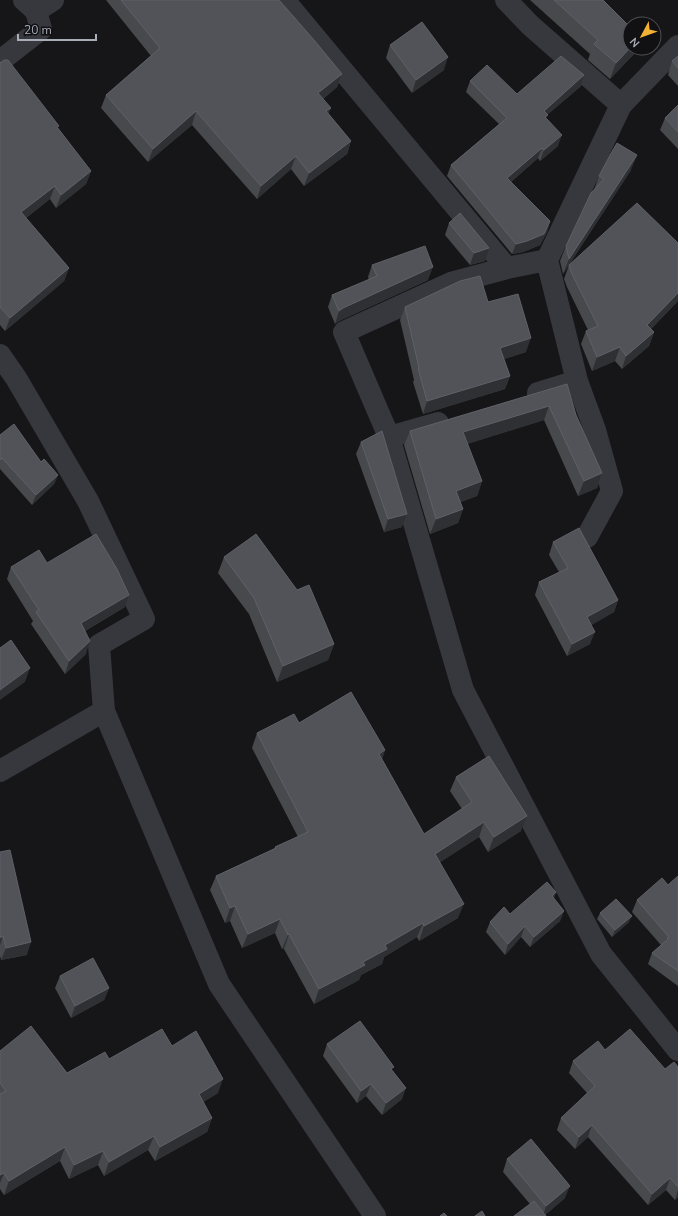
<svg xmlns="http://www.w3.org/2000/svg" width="678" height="1216" font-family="'Nunito Sans',sans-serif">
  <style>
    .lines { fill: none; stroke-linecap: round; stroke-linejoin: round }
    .minor { stroke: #37383d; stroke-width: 22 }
    .wall { fill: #47494d }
    .shaded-wall { fill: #2f3033 }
    .building { fill: #525359; stroke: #5f6168 }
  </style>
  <rect width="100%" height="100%" fill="#161618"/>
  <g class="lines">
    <!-- minor -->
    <path class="minor" d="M284,0L507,268
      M506,0L530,25L621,105L678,46
      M36,11L53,0
      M0,61L41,29L36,11L24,0
      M0,355L16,378L88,501L144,619L99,645L104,711L219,984L375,1216
      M577,381L595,430L612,491L587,537
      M538,393L577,381L547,260L621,105
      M438,423L389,437L463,690L601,954L678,1050
      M389,437L344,332L451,283L507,268L547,260
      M0,771L104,711"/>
  </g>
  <!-- wall -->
  <path class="wall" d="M106,0H279L342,74L337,87L323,99L329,114L351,141L347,154L304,186L291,169L257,199L192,125L148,162L101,108L106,95L151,56Z
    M530,0H603L635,53L610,79L588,60L590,54Z
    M390,45L444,70L412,93L386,58Z
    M678,56V86L668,75L672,61Z
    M0,63L58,129L91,171L86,184L56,208L50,199L26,218L69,268L64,281L5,331L0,325Z
    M584,75L581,86L547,115L546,118L558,146L540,161L538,158L511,182L550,221L547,232L540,245L523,252L512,254L447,176L451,165L499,124L466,92L470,81L517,94Z
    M678,105V149L660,130L665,118Z
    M631,170L563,274L560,261L566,246L594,190L599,176Z
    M449,223L485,261L470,265L445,235Z
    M678,243V301L651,329L654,332L649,346L622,369L615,361L592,371L581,344L586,331L588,330L567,287L564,279L569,265Z
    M372,265L428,280L339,321L335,324L328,307L332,295L369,280L368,277Z
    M488,302L526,352L504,359L510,376L505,389L423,414L413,382L414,380L400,320L405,307Z
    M567,384L576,415L602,473L597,488L578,496L544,420L467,444L482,481L477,496L460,502L463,509L458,523L430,534L404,445L410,431Z
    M0,435L41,462L58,475L54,484L32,505L0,469Z
    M361,442L402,527L384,532L356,454Z
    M553,542L618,600L614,612L591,625L590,644L567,656L535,595L539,582L559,572L549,555Z
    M224,557L334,644L328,660L277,682L249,614L218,573Z
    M47,563L125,607L85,631L86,654L65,674L31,624L33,621L7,579L11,567Z
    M299,723L385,750L382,759L424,834L462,809L450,791L456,777L521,831L488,852L479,837L440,862L458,918L419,941L417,937L384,957L382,964L361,975L359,980L314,1004L284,949H282L275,933L242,948L230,921L225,923L210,890L216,876L274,849L275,847L298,837L252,748L257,733Z
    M0,852L27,955L1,960L0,956Z
    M678,876V986L648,964L652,953L661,945L632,912L637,900L668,885Z
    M556,892L554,898L564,911L560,921L530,947L521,937L505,955L486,932L490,922L510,914Z
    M600,913L629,922L612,937L597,919Z
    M60,976L109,988L104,1000L71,1018L55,988Z
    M327,1044L393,1071L402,1099L382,1115L366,1096L357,1103L323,1056Z
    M172,1046L218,1093L203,1102L212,1118L207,1132L155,1161L148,1150L104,1176L98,1165L69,1179L60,1161L4,1195L0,1189V1051L67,1073L109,1059Z
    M605,1050L665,1069L678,1067V1197L675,1200L666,1190L648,1205L588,1137L575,1149L557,1130L561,1118L587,1093L569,1073L573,1061Z
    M507,1159L565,1198L545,1215L530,1204L503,1172Z"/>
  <!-- shaded-wall -->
  <path class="shaded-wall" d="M630,48H637L635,53L610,79L616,63Z
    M448,57L444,70L412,93L416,80Z
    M342,74L337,87L314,106L318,93Z
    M584,75L581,86L540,121L544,111Z
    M331,108L326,121V111Z
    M196,111L192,125L148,162L153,149Z
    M562,135L558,146L540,161L544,150Z
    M351,141L347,154L304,186L309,173Z
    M542,148L538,158L503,189L507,178Z
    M637,155L631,170L563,274L569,259Z
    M296,156L291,169L257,199L261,186Z
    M91,171L86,184L56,208L61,195Z
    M55,186L50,199L17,225L21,212Z
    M550,221L547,232L540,245L523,252L512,254L516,244Z
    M489,248L485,261L470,265L474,253Z
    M433,267L428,280L339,321L335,324L339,311L343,308Z
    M69,268L64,281L5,331L10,318Z
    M678,293V301L642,338L647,325Z
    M654,332L649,346L622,369L626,356Z
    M531,338L526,352L495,362L500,348Z
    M620,347L615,361L592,371L597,357Z
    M510,376L505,389L423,414L427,401Z
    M549,406L544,420L457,447L463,432Z
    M602,473L597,488L578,496L584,481Z
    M58,475L54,484L32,505L36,495Z
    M482,481L477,496L451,506L456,491Z
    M463,509L458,523L430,534L436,519Z
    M407,514L402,527L384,532L388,519Z
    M129,595L125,607L76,636L81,623Z
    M618,600L614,612L583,630L587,617Z
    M595,632L590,644L567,656L572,644Z
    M90,641L86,654L65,674L69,661Z
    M334,644L328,660L277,682L283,666Z
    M30,668L25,682L0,700V690Z
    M385,750L380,765L379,754Z
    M527,816L521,831L488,852L494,837Z
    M484,822L479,837L430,869L435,854Z
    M556,892L552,902V896Z
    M464,904L458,918L419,941L424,926Z
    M235,906L230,921L225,923L230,908Z
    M564,911L560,921L530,947L534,937Z
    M632,916L629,922L612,937L615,930Z
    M280,919L275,933L242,948L248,934Z
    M423,923L417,937L384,957L382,964L361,975L359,980L314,1004L319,989L363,962L385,945Z
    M525,926L521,937L505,955L508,944Z
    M289,934L284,949H282L288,935Z
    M3,936L0,945V938Z
    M31,942L27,955L1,960L6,948Z
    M109,988L104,1000L71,1018L75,1006Z
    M223,1079L218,1093L194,1108L199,1094Z
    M371,1084L366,1096L357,1103L361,1091Z
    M406,1088L402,1099L382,1115L386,1103Z
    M212,1118L207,1132L155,1161L160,1147Z
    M592,1125L588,1137L575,1149L579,1137Z
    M154,1136L148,1150L104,1176L109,1162Z
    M65,1147L60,1161L4,1195L9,1181Z
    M103,1151L98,1165L69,1179L74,1165Z
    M4,1173L0,1183V1175Z
    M670,1178L666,1190L648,1205L652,1194Z
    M570,1186L565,1198L544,1216H543L546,1206Z
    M678,1190V1197L675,1200Z"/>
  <!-- building -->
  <path class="building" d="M121,0H279L314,40L342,74L318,93L331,108L326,111L351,141L309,173L296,156L261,186L196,111L153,149L106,95L160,48Z
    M554,0H603L630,27V48L616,63L594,44L598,40Z
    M422,22L448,57L416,80L390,45Z
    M561,56L584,75L544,111L548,115L545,117L562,135L544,150L542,148L507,178L550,221L544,234L527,241L516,244L451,165L507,118L470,81L487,65L517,94Z
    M678,56V68L672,61Z
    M4,60H8L59,126L57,127L91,171L61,195L55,186L21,212L69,268L10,318L0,307V63Z
    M678,105V132L665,118Z
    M617,143L637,155L569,259L566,246L591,193L604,179L599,176L610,155Z
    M637,203L678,243V293L647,325L654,332L626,356L620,347L597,357L586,331L598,326L572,274L569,265Z
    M460,213L489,248L474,253L449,223Z
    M425,246L433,267L343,308L339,311L332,295L377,276L372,265Z
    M480,276L488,302L518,294L531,338L500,348L510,376L427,401L418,368H419L405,307L460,281Z
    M567,384L576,415L602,473L584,481L549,406L463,432L482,481L456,491L463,509L436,519L410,431Z
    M14,424L41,462L44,459L58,475L36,495L2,458L0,460V435Z
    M382,431L407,514L388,519L361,442Z
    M579,528L618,600L587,617L595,632L572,644L539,582L568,568L553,542Z
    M96,534L117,569L129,595L81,623L90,641L69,661L36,612L39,610L11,567L39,550L47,563Z
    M256,534L297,590L309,585L334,644L283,666L254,598L224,557Z
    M11,640L30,668L0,690V648Z
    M351,692L385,750L379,754L424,834L472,802L456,777L489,756L527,816L494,837L484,822L435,854L464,904L424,926L423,923L385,945L387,949L363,962L365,965L319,989L289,934L288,935L280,919L248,934L235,906L230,908L216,876L276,848L275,847L308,832L257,733L294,714L299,723Z
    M10,850L31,942L6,948L3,936L0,938V852Z
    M678,876V971L652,953L668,939L667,938L669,937L637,900L662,878L668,885Z
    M547,882L556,892L552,896L564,911L534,937L525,926L508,944L490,922L504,907L510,914Z
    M616,899L632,916L615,930L600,913Z
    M93,958L109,988L75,1006L60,976Z
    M360,1021L394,1067L391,1069L406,1088L386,1103L371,1084L361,1091L327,1044Z
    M31,1026L67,1073L105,1052L109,1059L162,1029L172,1046L196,1031L223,1079L199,1094L212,1118L160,1147L154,1136L109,1162L103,1151L74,1165L65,1147L9,1181L4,1173L0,1175V1094L6,1091L0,1083V1051Z
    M630,1029L665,1069L674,1062L678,1067V1187L670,1178L652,1194L592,1125L579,1137L561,1118L595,1086L573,1061L598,1041L605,1050Z
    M531,1139L570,1186L546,1206L507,1159Z
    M534,1201L546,1216H514Z
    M482,1211L485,1216H475Z
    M444,1213L447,1216H440Z"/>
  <!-- north arrow -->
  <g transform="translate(642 36) rotate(229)"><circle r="19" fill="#111113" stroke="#4d4f55"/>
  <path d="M0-3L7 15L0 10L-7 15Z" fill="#f2b134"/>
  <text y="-6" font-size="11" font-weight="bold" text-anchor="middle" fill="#a8adb8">N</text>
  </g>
  <!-- scale -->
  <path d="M18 34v6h78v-6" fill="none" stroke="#a8adb8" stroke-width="2"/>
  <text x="24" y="34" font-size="12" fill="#a8adb8" stroke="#111113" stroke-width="3" paint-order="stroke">20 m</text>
</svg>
